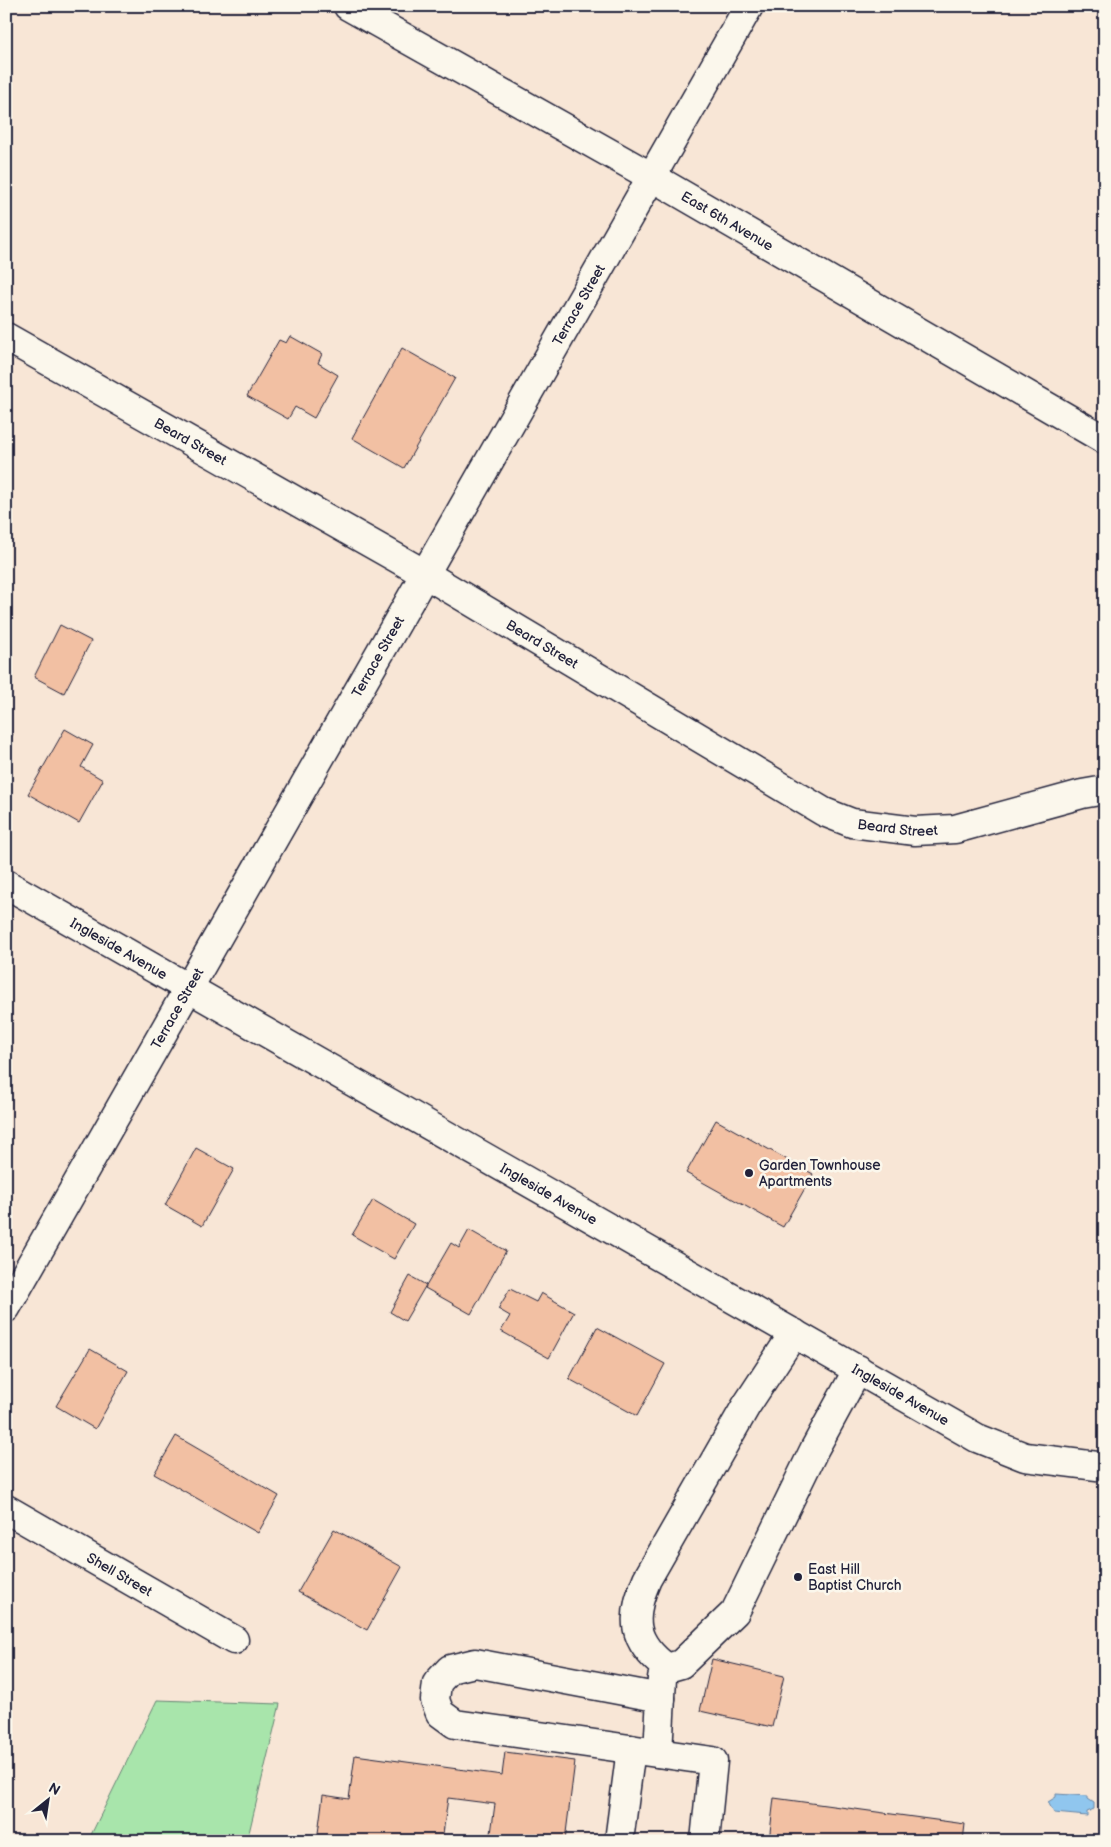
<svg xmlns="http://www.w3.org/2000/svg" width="1111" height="1847" font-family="'Balsamiq Sans',sans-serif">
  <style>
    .green { fill: #a8e5ab; stroke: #658473 }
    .water { fill: #90c6ee; stroke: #6484a6 }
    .building { fill: #f2c0a3; stroke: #22223b }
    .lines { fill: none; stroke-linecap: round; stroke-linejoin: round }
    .minor-casing { stroke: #22223b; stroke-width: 31 }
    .minor { stroke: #fbf7ec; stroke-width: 28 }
    .poi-dot { fill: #22223b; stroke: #fbf7ec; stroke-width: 2 }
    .labels { text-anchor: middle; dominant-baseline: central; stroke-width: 5; stroke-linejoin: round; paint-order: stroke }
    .street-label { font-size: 14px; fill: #22223b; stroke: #fbf7ec }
    .poi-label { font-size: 14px; fill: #22223b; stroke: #fbf7ec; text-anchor: start }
  </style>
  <rect width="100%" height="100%" fill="#f8e6d6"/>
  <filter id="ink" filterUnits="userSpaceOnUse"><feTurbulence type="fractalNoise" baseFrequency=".02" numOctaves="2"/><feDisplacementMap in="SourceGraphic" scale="10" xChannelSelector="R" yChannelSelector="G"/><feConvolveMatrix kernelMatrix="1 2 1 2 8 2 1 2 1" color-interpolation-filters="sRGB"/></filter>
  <g filter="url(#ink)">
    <!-- green -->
    <path class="green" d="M157,1700L280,1704L247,1841H88Z"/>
    <!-- water -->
    <path class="water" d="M1056,1794L1088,1796V1799L1094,1803V1809L1087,1812V1816L1054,1813L1048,1802L1056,1797Z"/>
    <!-- building -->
    <path class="building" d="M290,336L322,354L318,363L338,375L314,418L295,407L288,419L247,396L279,340L286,343Z
      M402,348L455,378L404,468L352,438Z
      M60,625L91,641L64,693L34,677Z
      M65,729L93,745L81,767L103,780L79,823L28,794Z
      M6,730L13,734L6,746Z
      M716,1120L813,1174L783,1227L686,1173Z
      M196,1148L234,1169L202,1226L165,1205Z
      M373,1200L414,1224L394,1259L352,1235Z
      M469,1230L506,1251L471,1314L425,1288L451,1243L459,1248Z
      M410,1276L426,1285L405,1321L390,1312Z
      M510,1289L536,1302L541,1293L574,1312L549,1358L501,1331L510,1316L498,1309Z
      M597,1327L665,1364L637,1416L569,1379Z
      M90,1349L128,1371L95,1429L56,1406Z
      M176,1436L279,1496L258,1533L154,1474Z
      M334,1529L402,1567L367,1630L298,1592Z
      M712,1659L784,1676L772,1727L700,1711Z
      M505,1752L575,1761L565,1841H490L495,1804L448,1798L442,1841H317L323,1795L349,1799L355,1755L502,1775Z
      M774,1798L965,1824L963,1841H769Z"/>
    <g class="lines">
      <defs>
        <g id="minor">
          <path id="s1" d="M348,6L652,177L1105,440"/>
          <path id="s2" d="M6,337L425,574L824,812L852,823L915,831L955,829L1082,794L1105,790"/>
          <path id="s3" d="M6,884L977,1438L1025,1457L1105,1467"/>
          <path id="s4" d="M6,1308L749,6"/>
          <path d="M794,1333L746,1406L647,1579C630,1618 632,1642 667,1668L681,1664L735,1612L815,1448L858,1369"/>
          <path id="s5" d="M6,1509L234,1640"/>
          <path d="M661,1698L475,1663L450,1669L437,1683L435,1700L440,1713L455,1724L713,1761L705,1841"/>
          <path d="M658,1753L662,1678"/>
          <path d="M619,1841L631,1749"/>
        </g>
      </defs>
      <!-- minor casing -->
      <use href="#minor" class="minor-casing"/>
      <!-- minor -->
      <use href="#minor" class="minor"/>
    </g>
  </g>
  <!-- markers -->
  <g class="poi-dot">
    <circle cx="749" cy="1173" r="5"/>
    <circle cx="798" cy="1577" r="5"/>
  </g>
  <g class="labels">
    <!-- street labels -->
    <g class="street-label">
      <text stroke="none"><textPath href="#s1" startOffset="436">East 6th Avenue</textPath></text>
      <text stroke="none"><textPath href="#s4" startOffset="1155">Terrace Street</textPath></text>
      <text stroke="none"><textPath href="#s2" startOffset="212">Beard Street</textPath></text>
      <text stroke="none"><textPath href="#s2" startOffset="618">Beard Street</textPath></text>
      <text stroke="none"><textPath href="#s4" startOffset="750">Terrace Street</textPath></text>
      <text stroke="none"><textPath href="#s2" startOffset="1022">Beard Street</textPath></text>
      <text stroke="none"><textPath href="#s3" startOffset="130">Ingleside Avenue</textPath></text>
      <text stroke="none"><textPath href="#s4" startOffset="345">Terrace Street</textPath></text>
      <text stroke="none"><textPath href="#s3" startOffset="625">Ingleside Avenue</textPath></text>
      <text stroke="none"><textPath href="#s3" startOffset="1030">Ingleside Avenue</textPath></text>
      <text stroke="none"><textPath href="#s5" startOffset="131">Shell Street</textPath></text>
    </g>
    <!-- poi labels -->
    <g class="poi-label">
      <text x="759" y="1165">Garden Townhouse<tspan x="759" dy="16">Apartments</tspan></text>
      <text x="808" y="1569">East Hill<tspan x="808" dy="16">Baptist Church</tspan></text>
    </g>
  </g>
  <!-- margin -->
  <rect width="1111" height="1847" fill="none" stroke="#fbf7ec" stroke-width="25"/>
  <rect x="12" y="12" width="1086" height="1822" fill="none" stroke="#22223b" stroke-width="2" filter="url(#ink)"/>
  <!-- north arrow -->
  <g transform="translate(48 1800) rotate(30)" stroke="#fbf7ec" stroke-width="4" paint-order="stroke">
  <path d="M0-4L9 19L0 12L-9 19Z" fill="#22223b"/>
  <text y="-8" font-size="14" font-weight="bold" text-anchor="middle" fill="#22223b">N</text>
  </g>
</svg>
